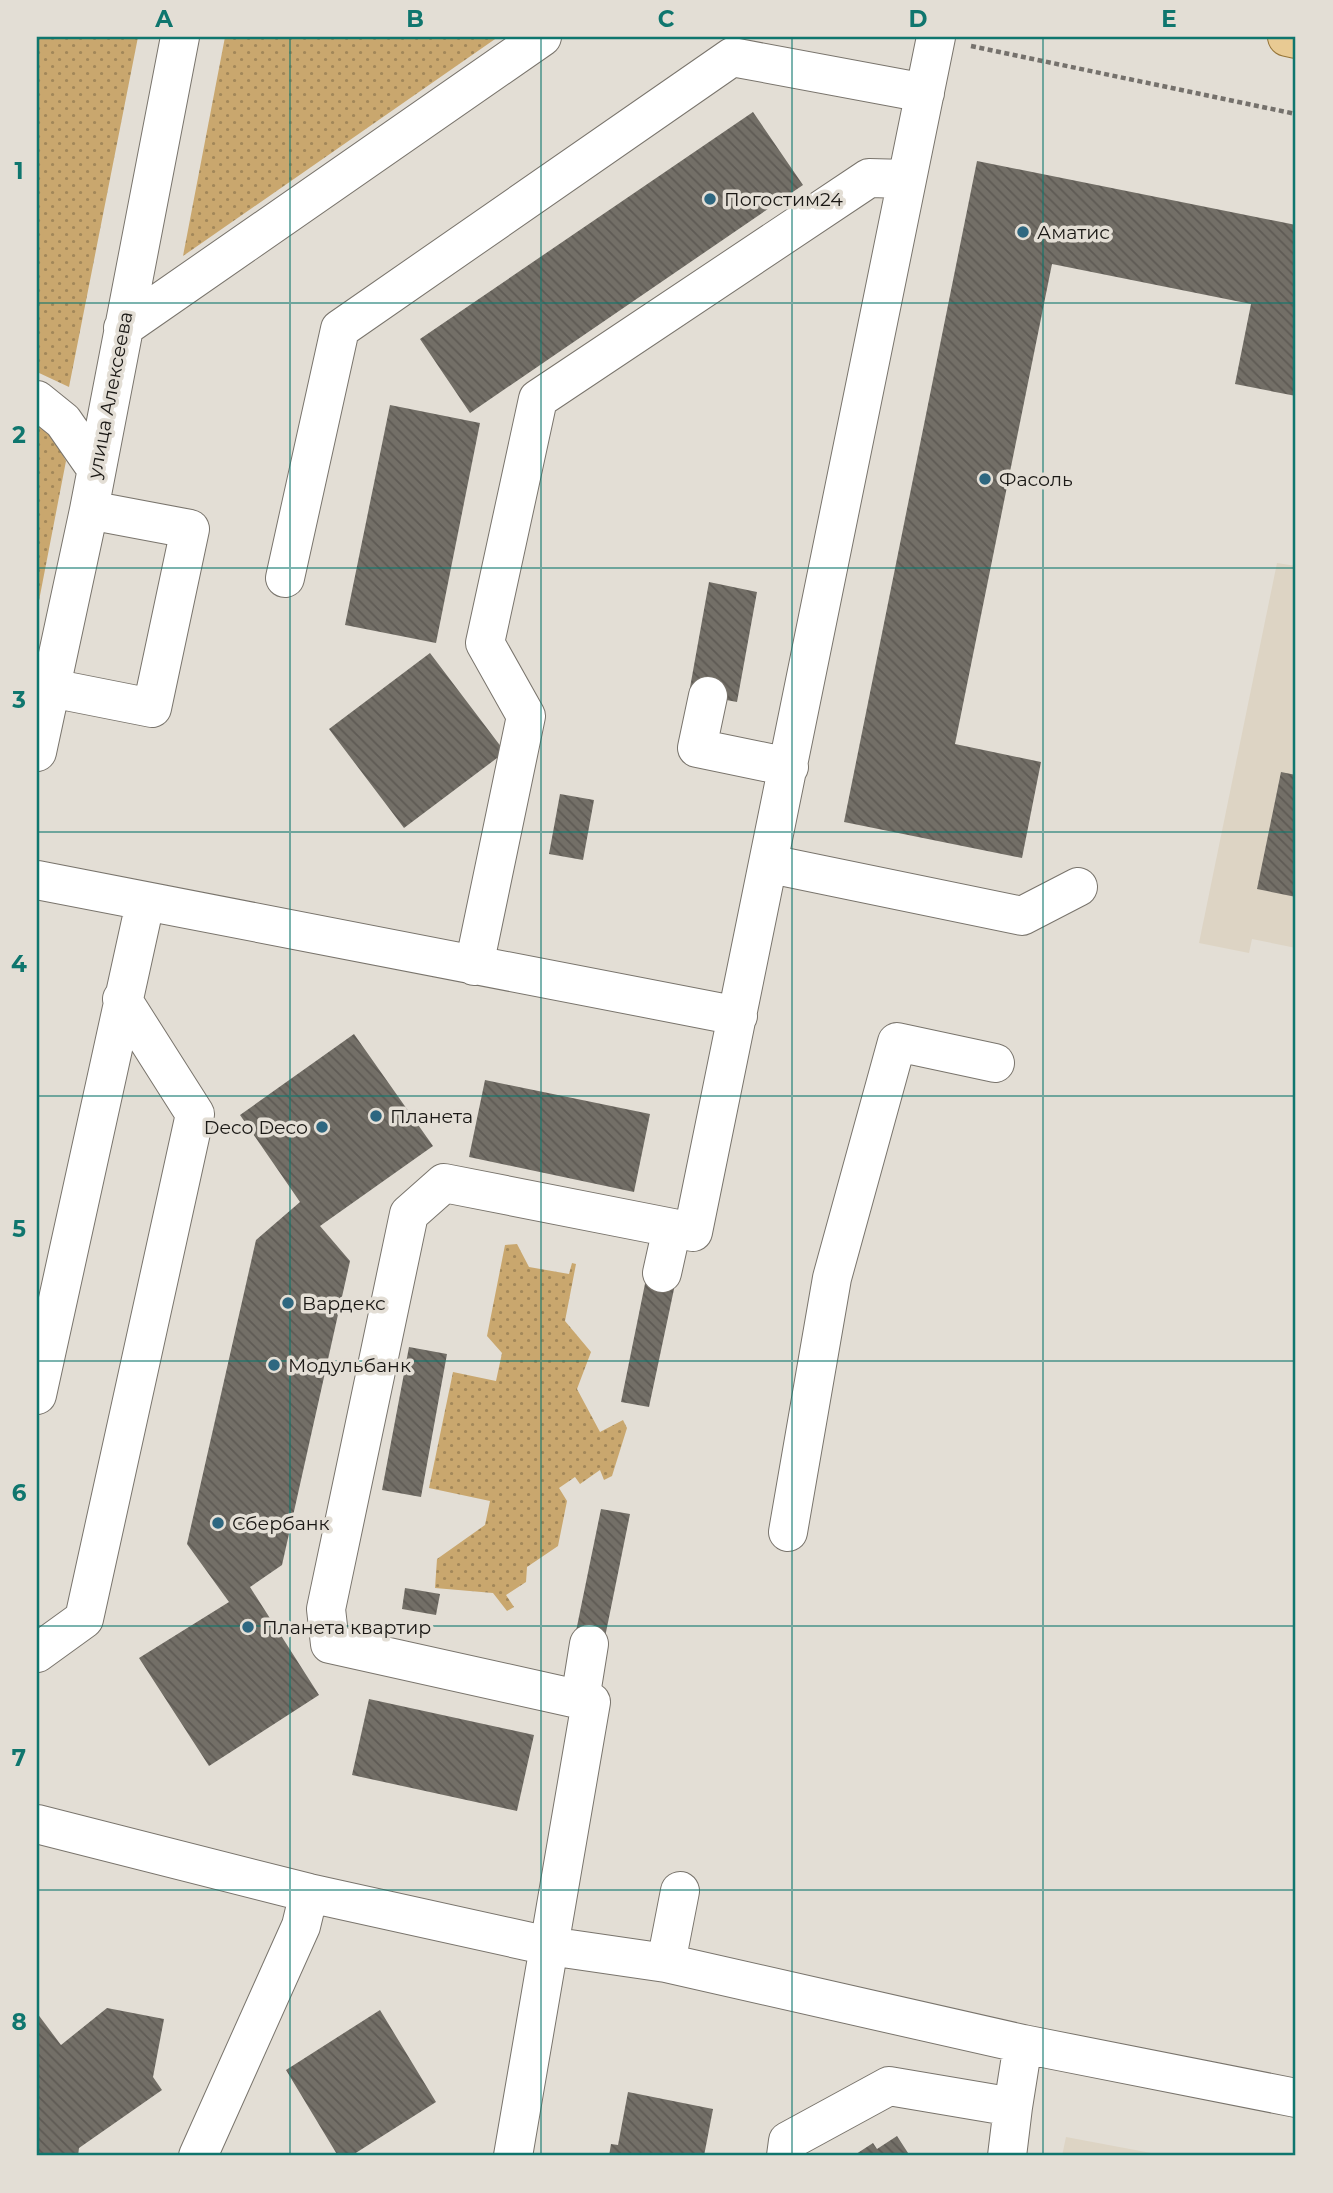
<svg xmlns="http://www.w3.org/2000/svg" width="1333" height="2193" font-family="Montserrat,sans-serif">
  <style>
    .built { fill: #ddd4c4 }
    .grass { fill: url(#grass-dots) }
    .building { fill: url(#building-back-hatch) }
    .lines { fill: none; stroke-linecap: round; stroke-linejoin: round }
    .minor-casing { stroke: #79746c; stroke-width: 40 }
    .major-casing { stroke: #967538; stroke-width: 40 }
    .path { stroke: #75716c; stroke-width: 4.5; stroke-dasharray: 5 3.5; stroke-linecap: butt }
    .minor { stroke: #fff; stroke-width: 38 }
    .major { stroke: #e8ca93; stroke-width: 38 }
    .grid { fill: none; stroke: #0f766e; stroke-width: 2; stroke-opacity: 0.55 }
    .poi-dot { fill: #2e6780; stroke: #e3ded5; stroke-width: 2.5 }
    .labels { text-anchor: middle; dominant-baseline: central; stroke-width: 7; stroke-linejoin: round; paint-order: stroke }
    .poi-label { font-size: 19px; fill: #1a1815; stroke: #e3ded5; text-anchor: start }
    .street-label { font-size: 19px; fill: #1a1815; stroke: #e3ded5 }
    .neatline { fill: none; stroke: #0f766e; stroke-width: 2.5 }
    .grid-label { font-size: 23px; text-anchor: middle; font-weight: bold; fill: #0f766e }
  </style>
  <defs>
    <pattern id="grass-dots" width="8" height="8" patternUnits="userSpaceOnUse" patternTransform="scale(1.75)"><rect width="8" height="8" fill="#c9a76e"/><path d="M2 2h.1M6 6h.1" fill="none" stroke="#a28759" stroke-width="1.8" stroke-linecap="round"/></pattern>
    <pattern id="building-back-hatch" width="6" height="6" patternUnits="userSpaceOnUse" patternTransform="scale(1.75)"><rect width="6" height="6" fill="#736f67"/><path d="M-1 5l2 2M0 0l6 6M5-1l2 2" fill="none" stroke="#5e5a54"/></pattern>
  </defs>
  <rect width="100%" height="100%" fill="#e3ded5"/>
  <!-- built -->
  <path class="built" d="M1277,563L1296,566V948L1252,939L1249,953L1199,943Z
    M1066,2137L1167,2156H1062Z"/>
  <!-- grass -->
  <path class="grass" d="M37,37H138L69,387L37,372Z
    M225,37H498L183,256Z
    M37,422L48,428L66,461L37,611Z
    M517,1244L529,1267L569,1274L572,1263L576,1264L565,1321L591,1352L577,1389L600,1432L623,1420L627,1428L612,1476L604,1480L600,1470L580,1484L575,1477L559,1488L567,1501L558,1546L527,1567L526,1582L506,1595L514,1607L507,1611L493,1593L435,1588L437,1559L485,1525L490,1501L429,1488L453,1372L496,1381L502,1353L487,1336L505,1245Z"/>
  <!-- building -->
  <path class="building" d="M753,112L803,185L470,413L420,339Z
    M977,161L1296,225V396L1235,384L1251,304L1052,264L955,744L1041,762L1022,858L844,822Z
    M390,405L480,423L436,643L345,625Z
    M709,582L757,592L737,702L689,693Z
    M430,653L505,752L404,828L329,729Z
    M1281,772L1296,775V897L1257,889Z
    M560,794L594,800L583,860L549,854Z
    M354,1034L433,1146L320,1226L350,1261L282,1565L250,1587L319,1695L209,1766L139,1658L229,1602L187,1544L256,1240L300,1202L240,1115Z
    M485,1080L650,1114L634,1192L469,1157Z
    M648,1269L677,1275L649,1407L621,1402Z
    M409,1347L447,1354L421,1497L382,1490Z
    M601,1509L630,1514L603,1647L574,1641Z
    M405,1588L440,1594L436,1615L402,1609Z
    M369,1699L534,1735L517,1811L352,1775Z
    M107,2008L164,2019L153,2077L162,2090L79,2148L78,2156H37V2013L61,2045Z
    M380,2010L436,2102L351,2156H338L286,2070Z
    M628,2092L713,2109L704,2156H609L611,2144L618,2145Z
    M897,2136L910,2156H853L873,2143L877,2149Z"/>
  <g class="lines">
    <defs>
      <path id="minor" d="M123,328L542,37
        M37,400L63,421L95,467
        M285,578L340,329L732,57L925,93
        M51,688L152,708L190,529L89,510
        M708,696L697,748L789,767
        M37,752L89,510L180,37
        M770,864L1022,916L1078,887
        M37,880L738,1016
        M474,966L526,716L485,643L538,399L869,178L907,179
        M662,1273L672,1228
        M37,1395L145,903
        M788,1532L832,1278L897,1042L995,1063
        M37,1653L84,1619L195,1114L122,999
        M580,1700L589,1644
        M37,1824L309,1893L549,1946L666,1963L1023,2044L1013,2107
        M666,1963L680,1891
        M1023,2044L1296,2098
        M198,2156L301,1926L309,1893
        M513,2156L591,1702L330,1644L326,1609L409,1214L444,1183L693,1232L936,37
        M786,2156L788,2141L889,2086L1013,2107L1007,2156"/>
      <path id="major" d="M1287,37L1296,39"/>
    </defs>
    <!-- minor casing -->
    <use href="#minor" class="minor-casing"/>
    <!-- major casing -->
    <use href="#major" class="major-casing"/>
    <!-- path -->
    <path class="path" d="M971,46L1296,114"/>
    <!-- minor -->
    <use href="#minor" class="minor"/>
    <!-- major -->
    <use href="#major" class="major"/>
  </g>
  <!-- grid -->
  <path class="grid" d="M290,37V2156M541,37V2156M792,37V2156M1043,37V2156M37,303H1296M37,568H1296M37,832H1296M37,1096H1296M37,1361H1296M37,1626H1296M37,1890H1296"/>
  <!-- markers -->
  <g class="poi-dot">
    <circle cx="710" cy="199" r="7"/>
    <circle cx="1023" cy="232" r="7"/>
    <circle cx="985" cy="479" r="7"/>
    <circle cx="376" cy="1116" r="7"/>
    <circle cx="322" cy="1127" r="7"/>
    <circle cx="288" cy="1303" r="7"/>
    <circle cx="274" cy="1365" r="7"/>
    <circle cx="218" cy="1523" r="7"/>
    <circle cx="248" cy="1627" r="7"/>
  </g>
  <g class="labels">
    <!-- poi labels -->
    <g class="poi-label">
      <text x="724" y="199">Погостим24</text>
      <text x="1037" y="232">Аматис</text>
      <text x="999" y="479">Фасоль</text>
      <text x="390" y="1116">Планета</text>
      <text x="308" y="1127" text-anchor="end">Deco Deco</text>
      <text x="302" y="1303">Вардекс</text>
      <text x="288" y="1365">Модульбанк</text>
      <text x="232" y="1523">Сбербанк</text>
      <text x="262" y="1627">Планета квартир</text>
    </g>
    <!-- street labels -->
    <g class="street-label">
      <text transform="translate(110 395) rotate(-79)">улица Алексеева</text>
    </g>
  </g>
  <!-- border -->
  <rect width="1333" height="2193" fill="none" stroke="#e3ded5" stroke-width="77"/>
  <rect x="38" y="38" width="1256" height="2116" class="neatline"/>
  <g class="grid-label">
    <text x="164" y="27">A</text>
    <text x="415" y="27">B</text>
    <text x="666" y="27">C</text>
    <text x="918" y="27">D</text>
    <text x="1169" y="27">E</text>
    <text x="19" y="179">1</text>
    <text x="19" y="443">2</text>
    <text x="19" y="708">3</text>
    <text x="19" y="972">4</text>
    <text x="19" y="1237">5</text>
    <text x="19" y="1501">6</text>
    <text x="19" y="1766">7</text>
    <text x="19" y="2030">8</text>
  </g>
</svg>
